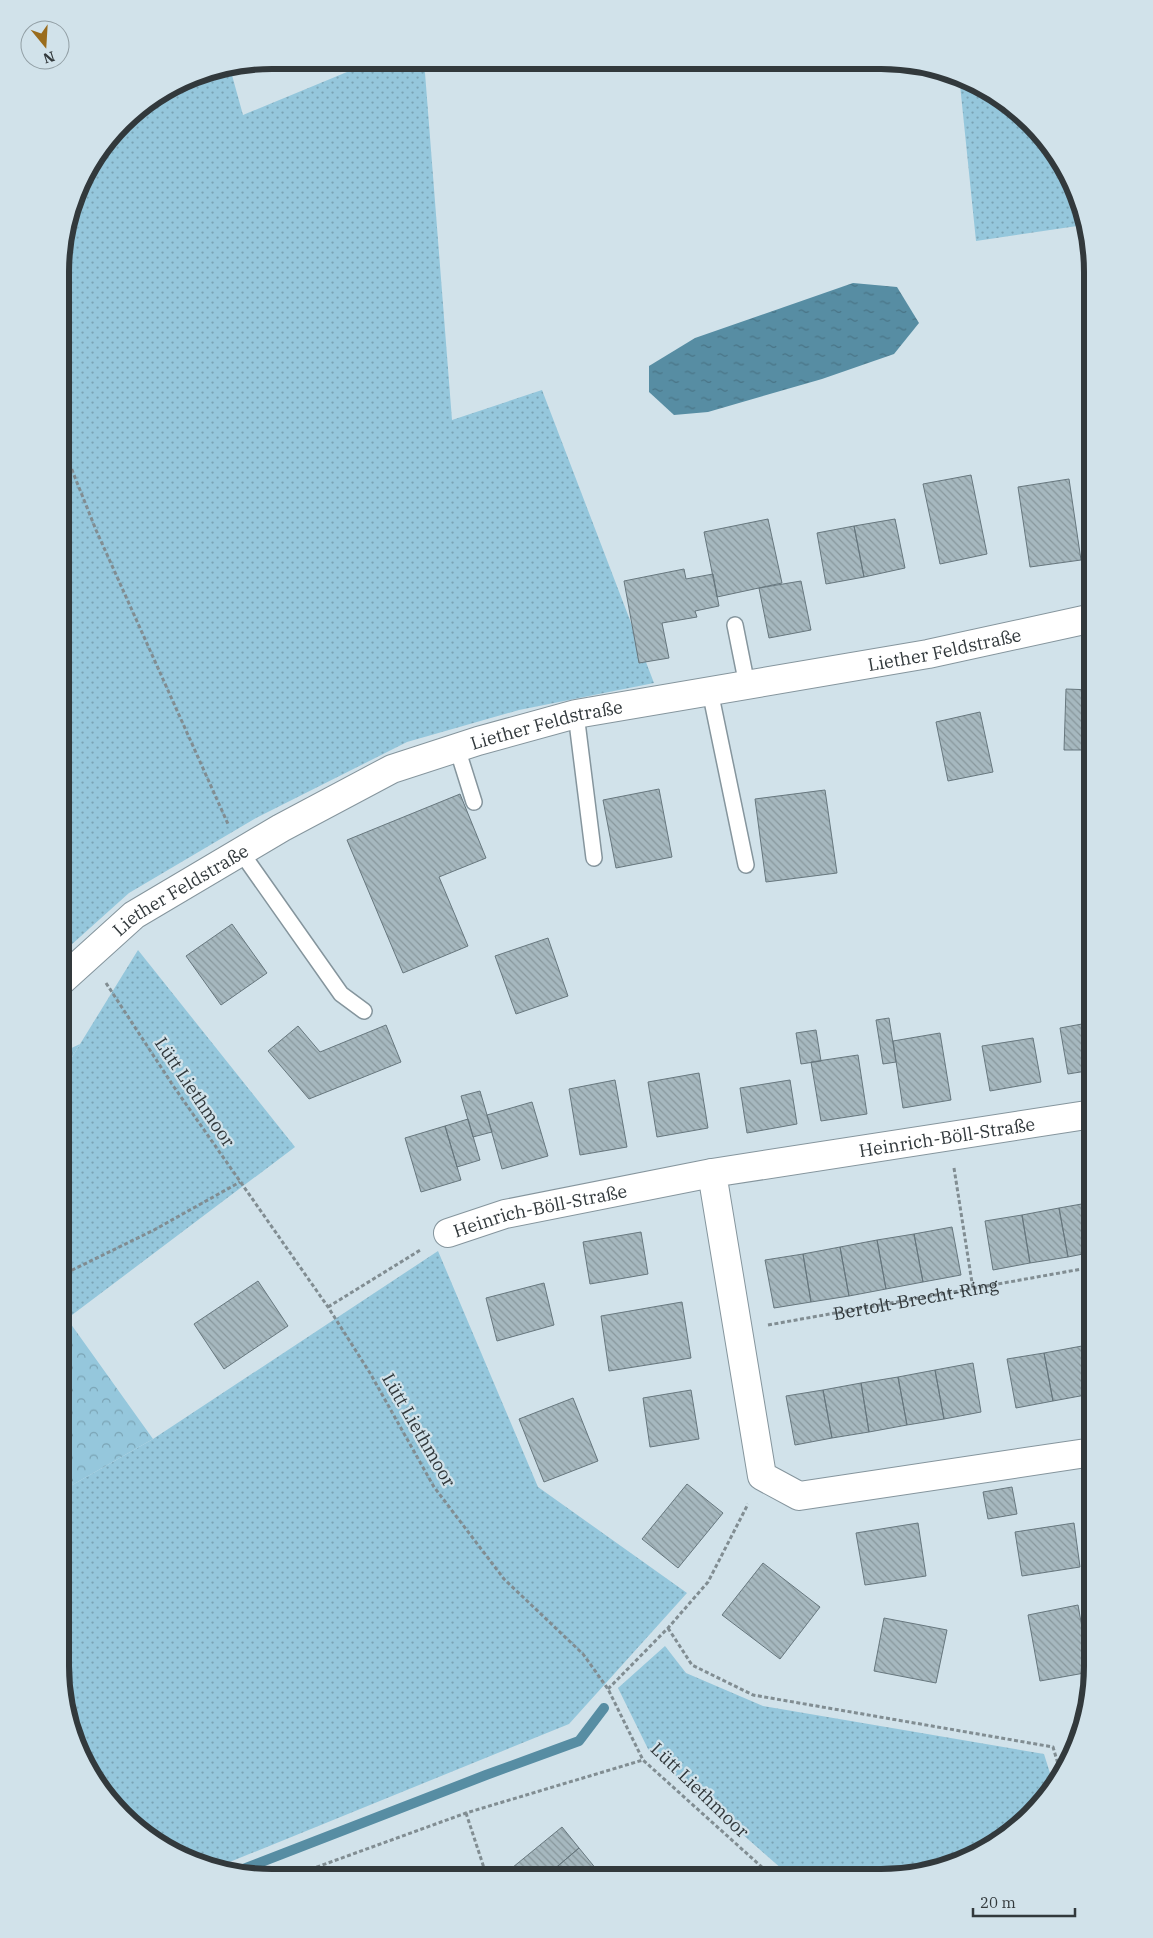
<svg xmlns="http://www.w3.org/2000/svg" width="1153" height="1938" font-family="'IBM Plex Serif',serif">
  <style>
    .grass { fill: url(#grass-dots) }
    .forest { fill: url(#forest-crowns) }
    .water { fill: url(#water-ripples) }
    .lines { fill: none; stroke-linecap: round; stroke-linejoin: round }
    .stream { stroke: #578da3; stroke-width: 10 }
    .building { fill: url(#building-back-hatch); stroke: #67777e }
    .lane-casing { stroke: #85959d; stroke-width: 18 }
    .street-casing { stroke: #85959d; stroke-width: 30 }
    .path { stroke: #818d92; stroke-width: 3; stroke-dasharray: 4 2.5; stroke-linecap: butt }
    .lane { stroke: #fff; stroke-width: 15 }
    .street { stroke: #fff; stroke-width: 28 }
    .labels { text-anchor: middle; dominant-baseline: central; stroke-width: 4.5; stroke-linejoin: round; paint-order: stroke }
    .street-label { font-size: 18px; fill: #32393c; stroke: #d1e2ea }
    .rim { fill: none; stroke: #32393c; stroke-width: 6 }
  </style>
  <defs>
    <pattern id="grass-dots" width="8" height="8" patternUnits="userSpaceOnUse" patternTransform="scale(1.25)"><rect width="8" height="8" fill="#95c7dc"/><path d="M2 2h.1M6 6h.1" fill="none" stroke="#7aa3b4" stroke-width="1.8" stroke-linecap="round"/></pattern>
    <pattern id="forest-crowns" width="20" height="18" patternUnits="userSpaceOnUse" patternTransform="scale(1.25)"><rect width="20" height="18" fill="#95c7dc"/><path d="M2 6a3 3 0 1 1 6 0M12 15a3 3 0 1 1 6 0" fill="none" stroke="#7aa3b4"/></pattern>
    <pattern id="water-ripples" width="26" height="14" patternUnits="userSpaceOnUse" patternTransform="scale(1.25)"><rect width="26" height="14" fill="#578da3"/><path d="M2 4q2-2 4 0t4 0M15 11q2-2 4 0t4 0" fill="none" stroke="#497486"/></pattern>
    <pattern id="building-back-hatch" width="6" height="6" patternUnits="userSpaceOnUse" patternTransform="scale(1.25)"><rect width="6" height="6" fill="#a6b8bf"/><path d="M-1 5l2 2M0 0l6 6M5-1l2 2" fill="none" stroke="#88979c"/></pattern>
  </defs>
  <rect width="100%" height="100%" fill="#d1e2ea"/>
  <!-- grass -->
  <path class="grass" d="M376,60H424L452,420L542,390L654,683L519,710L407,742L256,818L129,893L61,954L62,244L82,178L132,113L191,76L230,68L243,115Z
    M959,75L1010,104L1049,143L1077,191L1084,225L976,241Z
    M138,950L295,1147L60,1324L61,1067L69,1062Z
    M438,1251L538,1487L687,1593L569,1724L215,1868L191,1862L143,1834L104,1795L76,1747L60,1666V1492L153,1439Z
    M665,1646L686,1673L763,1706L1044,1754L1054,1786L1049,1795L1010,1834L990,1846L929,1862L855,1878L791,1877L650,1753L618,1688Z"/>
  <!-- forest -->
  <path class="forest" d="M80,1044L69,1062L61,1067V1053Z
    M68,1320L153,1439L60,1492V1326Z"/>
  <!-- water -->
  <path class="water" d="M853,283L897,287L919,323L894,354L822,379L708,412L674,415L649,392V366L695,338Z"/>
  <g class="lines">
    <!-- stream -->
    <path class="stream" d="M233,1873L486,1775L579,1741L604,1708"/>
  </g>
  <!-- building -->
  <path class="building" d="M971,475L987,554L940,564L923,484Z
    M1069,479L1081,560L1030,567L1018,487Z
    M768,519L782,583L717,597L704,532Z
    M895,519L905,568L864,577L854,526Z
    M854,526L864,577L826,584L817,533Z
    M684,569L686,579L713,574L719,606L695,611L697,617L662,623L669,658L639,663L624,581Z
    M801,581L811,630L769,638L759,588Z
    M1066,689L1093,690V750H1064Z
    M980,712L993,772L948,781L936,722Z
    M659,789L672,857L616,868L603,800Z
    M825,790L837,873L766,882L755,799Z
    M460,794L486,858L439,877L468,946L403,973L347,840Z
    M232,924L267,973L221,1005L186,956Z
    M548,938L568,996L516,1014L495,956Z
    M889,1018L896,1062L883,1064L876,1020Z
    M1093,1022V1070L1068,1074L1060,1028Z
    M386,1025L401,1062L309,1099L268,1051L298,1026L320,1052Z
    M816,1030L821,1061L801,1064L796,1033Z
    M940,1033L951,1100L903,1108L893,1041Z
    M1033,1038L1041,1082L990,1091L982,1046Z
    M858,1055L867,1114L821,1121L811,1062Z
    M699,1073L708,1128L657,1137L648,1082Z
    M615,1080L627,1147L580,1155L569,1089Z
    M790,1080L797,1124L747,1133L740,1088Z
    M480,1091L492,1132L473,1137L461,1096Z
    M532,1102L548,1156L502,1169L487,1115Z
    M468,1119L480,1160L457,1167L445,1126Z
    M445,1126L461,1180L421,1192L405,1138Z
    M1093,1202V1252L1068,1257L1059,1208Z
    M1059,1208L1068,1257L1030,1263L1022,1215Z
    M1022,1215L1030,1263L993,1270L985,1221Z
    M952,1227L961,1275L923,1282L914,1234Z
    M641,1232L648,1274L590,1284L583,1242Z
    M914,1234L923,1282L886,1289L877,1240Z
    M877,1240L886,1289L849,1296L840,1247Z
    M840,1247L849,1296L811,1302L803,1254Z
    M803,1254L811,1302L774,1308L765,1260Z
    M258,1281L288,1326L224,1369L194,1324Z
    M544,1283L554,1325L497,1341L486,1298Z
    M682,1302L691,1358L609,1371L601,1316Z
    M1093,1344V1394H1091L1082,1346Z
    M1082,1346L1091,1394L1053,1401L1044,1353Z
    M1044,1353L1053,1401L1016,1408L1007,1359Z
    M973,1363L981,1412L944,1419L935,1370Z
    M935,1370L944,1419L907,1425L898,1377Z
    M898,1377L907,1425L869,1432L861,1383Z
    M861,1383L869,1432L832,1438L823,1390Z
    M691,1390L699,1439L650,1447L643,1398Z
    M823,1390L832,1438L795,1445L786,1396Z
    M573,1398L598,1461L544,1482L519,1419Z
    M687,1484L723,1513L678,1568L642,1539Z
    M1012,1487L1017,1514L988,1519L983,1492Z
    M918,1523L926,1576L865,1585L856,1533Z
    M1074,1523L1080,1567L1022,1576L1015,1532Z
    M763,1563L820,1607L780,1659L722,1615Z
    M1078,1605L1090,1672L1040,1681L1028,1615Z
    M884,1618L947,1630L936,1683L874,1671Z
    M562,1827L579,1848L545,1877H511L507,1872Z
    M579,1848L597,1870L588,1877H545Z
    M597,1870L603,1877H588Z"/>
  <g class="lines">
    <defs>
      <path id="lane" d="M735,625L747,685
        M710,691L746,865
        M576,714L594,858
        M457,748L474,802
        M241,852L341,994L364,1011"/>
      <g id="street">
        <path id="s2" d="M61,981L134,915L281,828L392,769L478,741L576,714L928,654L1093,618"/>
        <path id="s3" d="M448,1233L505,1214L712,1173"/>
        <path id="s4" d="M1093,1452L799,1496L762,1476L712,1173L1093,1114"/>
      </g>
    </defs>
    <!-- lane casing -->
    <use href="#lane" class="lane-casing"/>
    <!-- street casing -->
    <use href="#street" class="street-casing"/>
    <!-- path -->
    <g class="path">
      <path d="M62,445L96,530L228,824"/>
      <path d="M106,983L174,1087L328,1307L370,1373L434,1487L504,1579L583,1654L608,1689L643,1760L774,1878"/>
      <path d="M954,1168L973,1289"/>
      <path d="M60,1276L154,1230L240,1182"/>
      <path d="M328,1307L422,1249"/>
      <path id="s1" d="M768,1325L1093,1267"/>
      <path d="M668,1628L692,1665L753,1695L1053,1747L1061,1774"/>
      <path d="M608,1689L668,1628L708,1582L748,1504"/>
      <path d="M466,1813L487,1877"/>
      <path d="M292,1876L466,1813L643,1760"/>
    </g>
    <!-- lane -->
    <use href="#lane" class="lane"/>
    <!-- street -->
    <use href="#street" class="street"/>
  </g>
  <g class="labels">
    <!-- street labels -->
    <g class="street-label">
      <text stroke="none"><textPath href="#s2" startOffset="961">Liether Feldstraße</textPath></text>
      <text stroke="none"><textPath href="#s2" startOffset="556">Liether Feldstraße</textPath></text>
      <text stroke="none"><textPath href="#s2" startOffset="151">Liether Feldstraße</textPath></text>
      <text transform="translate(195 1092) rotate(56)">Lütt Liethmoor</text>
      <text stroke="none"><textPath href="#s4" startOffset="884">Heinrich-Böll-Straße</textPath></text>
      <text stroke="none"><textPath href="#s3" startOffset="95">Heinrich-Böll-Straße</textPath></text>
      <text stroke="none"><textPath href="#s1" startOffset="150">Bertolt-Brecht-Ring</textPath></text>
      <text transform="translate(419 1430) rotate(60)">Lütt Liethmoor</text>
      <text transform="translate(700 1790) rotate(44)">Lütt Liethmoor</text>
    </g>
  </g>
  <!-- crop -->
  <path d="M0 0H1153V1938H0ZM272 69H881A203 203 0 0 1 1084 272V1666A203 203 0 0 1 881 1869H272A203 203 0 0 1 69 1666V272A203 203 0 0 1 272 69Z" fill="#d1e2ea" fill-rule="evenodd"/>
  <path class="rim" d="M272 69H881A203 203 0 0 1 1084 272V1666A203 203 0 0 1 881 1869H272A203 203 0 0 1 69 1666V272A203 203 0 0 1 272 69Z"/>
  <!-- north arrow -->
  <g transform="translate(45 45) rotate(162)"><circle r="24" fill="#d1e2ea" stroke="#919ea4"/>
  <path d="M0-4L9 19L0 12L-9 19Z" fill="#9a6c1c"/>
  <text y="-8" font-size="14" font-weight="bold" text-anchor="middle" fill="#32393c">N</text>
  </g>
  <!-- scale -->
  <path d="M973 1908v8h102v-8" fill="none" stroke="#32393c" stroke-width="2.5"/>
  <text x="980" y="1908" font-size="15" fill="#32393c" stroke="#d1e2ea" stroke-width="4" paint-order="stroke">20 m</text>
</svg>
